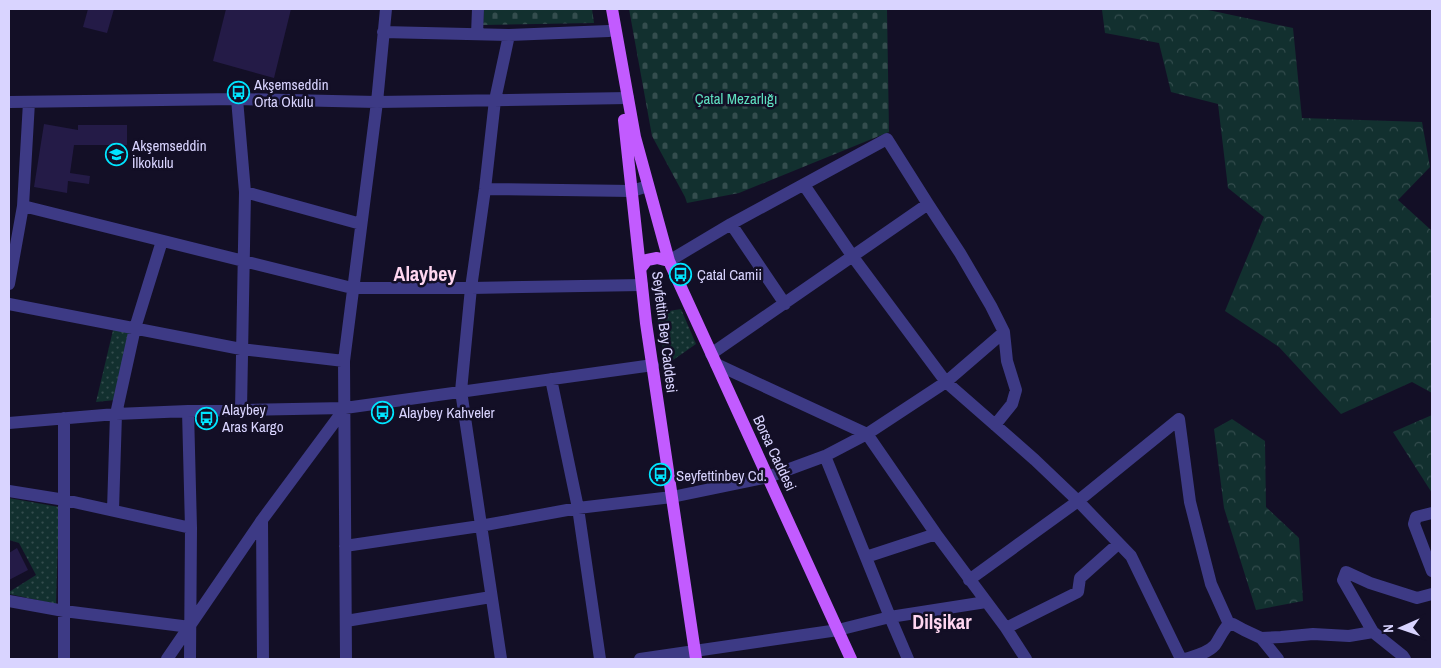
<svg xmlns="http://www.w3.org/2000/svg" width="1441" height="668" font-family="'Archivo Narrow',sans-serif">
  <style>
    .grass { fill: url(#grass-dots) }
    .forest { fill: url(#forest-crowns) }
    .cemetery { fill: url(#cemetery-stones) }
    .building { fill: #241b47 }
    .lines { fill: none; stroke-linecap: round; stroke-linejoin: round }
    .minor { stroke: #3d3a85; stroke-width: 12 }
    .major { stroke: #c25bff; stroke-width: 12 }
    .labels { text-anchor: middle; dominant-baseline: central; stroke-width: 5; stroke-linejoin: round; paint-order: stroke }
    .poi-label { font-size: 15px; fill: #d9d4ff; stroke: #130f26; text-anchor: start }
    .park-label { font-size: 15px; fill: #5fe0c0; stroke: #130f26 }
    .street-label { font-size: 15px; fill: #d9d4ff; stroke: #130f26 }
    .district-label { font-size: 20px; font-weight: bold; fill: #ffd6f0; stroke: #130f26 }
  </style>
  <defs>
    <pattern id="grass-dots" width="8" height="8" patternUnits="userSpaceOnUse" patternTransform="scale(1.25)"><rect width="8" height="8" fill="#12302f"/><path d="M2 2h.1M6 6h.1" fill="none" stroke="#344d4e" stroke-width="1.8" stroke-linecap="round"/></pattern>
    <pattern id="forest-crowns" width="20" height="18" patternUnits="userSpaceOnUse" patternTransform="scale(1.25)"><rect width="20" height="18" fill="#12302f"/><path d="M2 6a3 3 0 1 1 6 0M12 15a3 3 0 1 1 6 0" fill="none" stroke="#344d4e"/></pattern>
    <pattern id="cemetery-stones" width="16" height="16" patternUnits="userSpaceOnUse" patternTransform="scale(1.25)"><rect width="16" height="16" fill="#12302f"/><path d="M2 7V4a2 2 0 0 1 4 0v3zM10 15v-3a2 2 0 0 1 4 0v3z" fill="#344d4e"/></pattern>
  </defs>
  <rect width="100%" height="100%" fill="#130f26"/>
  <!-- grass -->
  <path class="grass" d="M681,309L696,344L666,365L656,313Z
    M114,326L131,330L115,400L96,402Z
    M9,498L59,507L56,604L9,594V592L36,575L19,543L9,540Z"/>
  <!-- forest -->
  <path class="forest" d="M1098,9H1209L1208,10L1293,28L1302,118L1422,122L1430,167L1398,200L1431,230L1432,228V393L1412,382L1341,414L1279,347L1225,311L1264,217L1228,188L1218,104L1171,92L1159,43L1105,33L1102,10Z
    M1432,415V493L1393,432Z
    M1232,419L1265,441L1266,507L1299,538L1303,601L1256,610L1224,508L1214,429Z"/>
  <!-- cemetery -->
  <path class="cemetery" d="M484,9H592L594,23L483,25Z
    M629,9H887L889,132L739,193L687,203L685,197L652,136Z"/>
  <!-- building -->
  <path class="building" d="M88,9H114L107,33L83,27Z
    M226,9H291L274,78L213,61Z
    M44,124L78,130V125H127V145H74L70,173L90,176L89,184L68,181L67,193L34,187Z
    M17,548L28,570L9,580V553Z"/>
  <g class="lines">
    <!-- minor -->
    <path class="minor" d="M383,32L509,35L609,31
      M477,34L478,9
      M237,99L245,192L241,410
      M9,102L237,99L377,102L628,98
      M804,185L853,257L946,382L1035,460L1078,501L1131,556L1181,659
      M485,189L632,191L648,186
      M245,192L361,224
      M23,206L352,288H471L642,285
      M731,224L785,304
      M669,261L731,224L887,139L928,204L960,253L991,306L1004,332L1007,361L1016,390L1012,404L995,425
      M9,284L23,206L29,102
      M9,304L241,349L344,361
      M711,354L928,204
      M716,364L867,434L936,534L1006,628L1026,659
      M551,379L578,508L600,659
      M188,411L191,528L190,659
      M9,423L116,414L188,411L345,408L653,365
      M825,456L890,617L908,659
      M9,491L65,500L191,528
      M113,510L116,414L135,328L162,241
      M1432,513L1416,517L1414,524L1432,571
      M262,520L263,659
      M345,546L480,526L578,508L672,497L768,477L825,456L867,434L946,382L1004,332
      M866,557L936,534
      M969,580L1078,501L1179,419L1190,502L1211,584L1229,624
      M9,601L64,611L190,627
      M346,621L491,597
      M1006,628L1078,592L1080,578L1118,544
      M1261,638L1278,659
      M64,659V418
      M167,659L262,520L345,408
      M346,659L344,361L377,102L386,9
      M501,659L461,391L471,288L485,189L495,100L509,35
      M640,659L838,630L890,617L986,602
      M1185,659C1195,656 1208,653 1215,645C1220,638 1222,631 1229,624H1233L1244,630L1261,638L1281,637L1313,634L1349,636L1373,632
      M1405,659L1403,656L1373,632L1343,580L1346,572L1370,583L1417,598L1432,594"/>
    <!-- major -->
    <path class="major" d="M612,9L635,137L669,261L851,659
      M624,120L646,323L696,659
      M641,268L647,260L657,258L669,261"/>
  </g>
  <!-- icons -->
  <defs>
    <symbol id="bus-ring" viewBox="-11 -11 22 22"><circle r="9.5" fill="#130f26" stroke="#00e5ff" stroke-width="1.5"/><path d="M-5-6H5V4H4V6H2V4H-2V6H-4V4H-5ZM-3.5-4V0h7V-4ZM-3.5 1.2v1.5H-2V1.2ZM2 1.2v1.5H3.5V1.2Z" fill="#00e5ff"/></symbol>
    <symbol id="school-ring" viewBox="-11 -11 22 22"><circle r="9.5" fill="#130f26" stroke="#00e5ff" stroke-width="1.5"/><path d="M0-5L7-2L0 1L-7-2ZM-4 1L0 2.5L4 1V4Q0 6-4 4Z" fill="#00e5ff"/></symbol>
  </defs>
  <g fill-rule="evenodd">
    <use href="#bus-ring" x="226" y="80" width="25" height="25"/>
    <use href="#school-ring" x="104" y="142" width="25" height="25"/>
    <use href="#bus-ring" x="668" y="262" width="25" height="25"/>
    <use href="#bus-ring" x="370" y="400" width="25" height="25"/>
    <use href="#bus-ring" x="194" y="406" width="25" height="25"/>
    <use href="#bus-ring" x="648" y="462" width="25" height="25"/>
  </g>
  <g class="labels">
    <!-- poi labels -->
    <g class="poi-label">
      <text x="254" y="84">Akşemseddin<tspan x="254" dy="17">Orta Okulu</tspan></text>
      <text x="132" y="145">Akşemseddin<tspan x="132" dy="17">İlkokulu</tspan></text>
      <text x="697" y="274">Çatal Camii</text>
      <text x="222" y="409">Alaybey<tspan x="222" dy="17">Aras Kargo</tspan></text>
      <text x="399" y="412">Alaybey Kahveler</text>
      <text x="676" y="475">Seyfettinbey Cd.</text>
    </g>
    <!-- park labels -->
    <g class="park-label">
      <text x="736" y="98">Çatal Mezarlığı</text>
    </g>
    <!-- street labels -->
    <g class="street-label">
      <text transform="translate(665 332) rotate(83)">Seyfettin Bey Caddesi</text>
      <text transform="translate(775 453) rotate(65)">Borsa Caddesi</text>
    </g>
    <!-- district labels -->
    <g class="district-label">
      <text x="425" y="273">Alaybey</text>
      <text x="942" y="621">Dilşikar</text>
    </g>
  </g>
  <!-- border -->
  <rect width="1441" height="668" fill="none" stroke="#d9d4ff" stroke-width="20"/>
  <!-- north arrow -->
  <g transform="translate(1401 628) rotate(268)" stroke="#130f26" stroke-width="4" paint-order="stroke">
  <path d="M0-4L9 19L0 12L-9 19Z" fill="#d9d4ff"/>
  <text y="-8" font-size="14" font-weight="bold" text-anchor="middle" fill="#d9d4ff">N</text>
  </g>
</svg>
